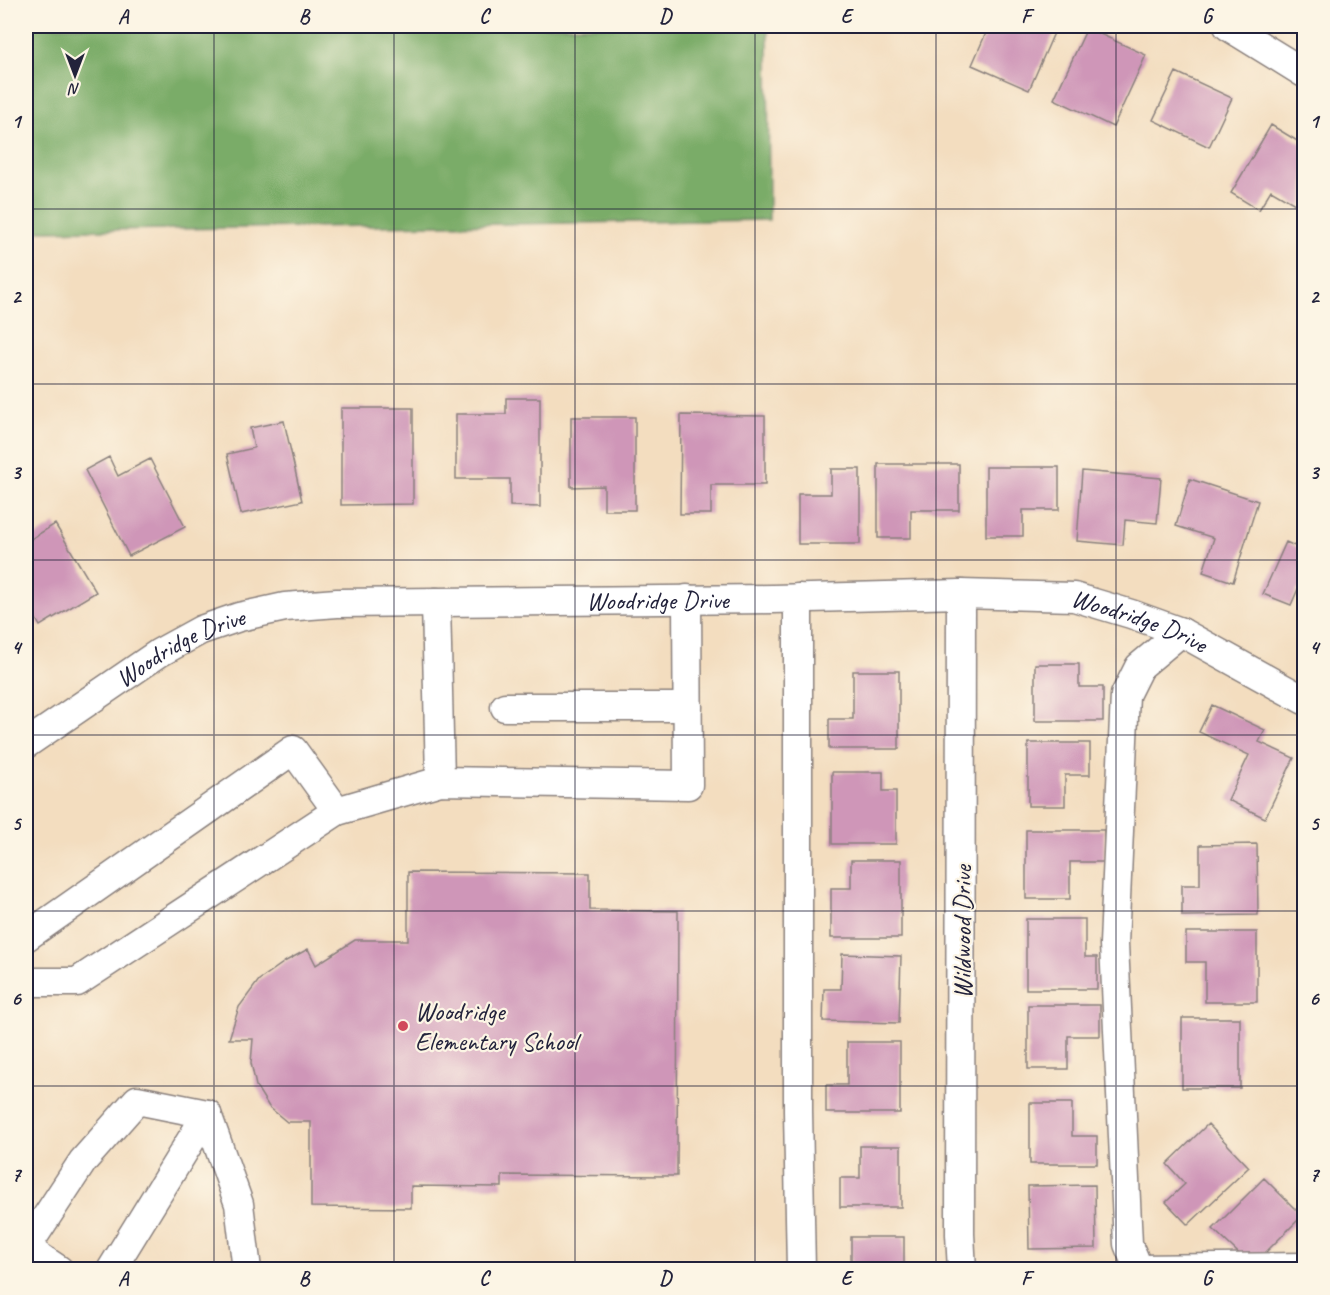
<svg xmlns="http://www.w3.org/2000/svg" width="1330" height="1295" font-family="Caveat,sans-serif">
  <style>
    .forest { fill: #7aac68; stroke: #4e6752; stroke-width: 1.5 }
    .building { fill: #cf96b8 }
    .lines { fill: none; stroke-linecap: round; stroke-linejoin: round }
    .minor-casing { stroke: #8a807d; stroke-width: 31 }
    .minor { stroke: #fff; stroke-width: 28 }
    .grid { fill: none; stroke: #22223b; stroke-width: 1.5; stroke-opacity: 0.55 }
    .poi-dot { fill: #d1495b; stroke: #fcf5e5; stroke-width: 2 }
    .labels { text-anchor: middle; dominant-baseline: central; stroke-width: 4.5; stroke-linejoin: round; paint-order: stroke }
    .street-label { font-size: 26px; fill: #22223b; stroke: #fcf5e5 }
    .poi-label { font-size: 26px; fill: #22223b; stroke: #fcf5e5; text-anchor: start }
    .neatline { fill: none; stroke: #22223b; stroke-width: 2 }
    .grid-label { font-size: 20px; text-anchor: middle; font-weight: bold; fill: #22223b }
  </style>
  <rect width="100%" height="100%" fill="#fcf5e5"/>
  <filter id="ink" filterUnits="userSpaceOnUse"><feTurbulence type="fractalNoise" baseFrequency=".0167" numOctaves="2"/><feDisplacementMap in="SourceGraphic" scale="12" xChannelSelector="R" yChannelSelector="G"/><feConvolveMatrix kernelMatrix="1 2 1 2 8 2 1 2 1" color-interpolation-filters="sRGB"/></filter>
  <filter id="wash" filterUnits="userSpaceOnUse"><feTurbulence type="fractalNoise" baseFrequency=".008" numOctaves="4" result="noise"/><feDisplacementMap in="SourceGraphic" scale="24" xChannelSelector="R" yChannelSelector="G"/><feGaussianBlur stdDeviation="1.35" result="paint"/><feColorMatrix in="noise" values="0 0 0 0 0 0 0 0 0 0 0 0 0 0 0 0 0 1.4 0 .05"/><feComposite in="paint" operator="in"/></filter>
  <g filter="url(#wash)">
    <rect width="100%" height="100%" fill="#f3ddbf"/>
    <!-- forest -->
    <path class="forest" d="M26,26H768L769,220L35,231L26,243Z"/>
    <g id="blocks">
      <!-- building -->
      <path class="building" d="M989,26H1057L1029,90L972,65Z
        M1087,28L1146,55L1113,127L1054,99Z
        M1176,72L1232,98L1209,147L1153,120Z
        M1271,125L1304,145V199L1300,207L1271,190L1259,210L1231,193Z
        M506,398H540V507L510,506V479H456V414H506Z
        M341,408H413V504L341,505Z
        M681,415L765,416V485H711V514H680Z
        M571,417H635V510H604V486L571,487Z
        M284,421L302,501L241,514L227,454L254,448L250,428Z
        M109,457L118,476L150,459L185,527L129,556L85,470Z
        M878,464H959V510H911V538H878Z
        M986,467H1059V510H1023V536H986Z
        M831,469H860V544H798V494H831Z
        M1082,471L1161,478L1157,523L1125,520L1123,545L1077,541Z
        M1190,479L1258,501L1233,582L1203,572L1214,538L1176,526Z
        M55,524L96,592L40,626L26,601V542Z
        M1286,542L1304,550V592L1298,589L1291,605L1263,594Z
        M1035,664H1079V687H1103V721H1035Z
        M853,671H899V749H829V719H853Z
        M1212,705L1265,730L1259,742L1294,758L1265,818L1228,800L1249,755L1199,732Z
        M1028,743H1090V775H1065V806H1028Z
        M832,772H883V791H896V844H832Z
        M1026,830H1104V862H1070V899H1026Z
        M1257,844L1258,915L1182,916V885H1200V845Z
        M851,860H901V938H831V888H851Z
        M408,872L590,873V910L678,911L677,1176L502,1175V1187L411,1186V1208L311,1207V1122H287L269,1107L256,1086L251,1063L253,1039H229L239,1007L259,980L286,961L308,949L316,965L355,940H408Z
        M1026,919H1085V957H1097V989H1026Z
        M1186,932H1257V1002H1205V962H1186Z
        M842,954L901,956L899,1023L823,1021L824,989H841Z
        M1028,1005H1100V1036H1068V1069H1028Z
        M1182,1018H1240V1088H1182Z
        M847,1042H900V1113H826V1085H847Z
        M1030,1103H1072V1136H1097V1164H1030Z
        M1208,1124L1249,1167L1188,1225L1166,1202L1185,1184L1167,1164Z
        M860,1146H901V1207H840V1178H860Z
        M1264,1178L1302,1216L1252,1266L1213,1229Z
        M1095,1185L1096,1248L1029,1249L1028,1186Z
        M851,1237H904V1270H851Z"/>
    </g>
  </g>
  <g filter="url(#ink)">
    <use href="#blocks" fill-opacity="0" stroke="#8a807d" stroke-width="1.5"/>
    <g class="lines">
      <defs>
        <g id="minor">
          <path d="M1228,26L1304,73"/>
          <path d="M961,594L960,1234L962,1270"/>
          <path d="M798,598V1111L801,1270"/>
          <path d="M436,602L440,781"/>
          <path d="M505,707H688"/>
          <path id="s1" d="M26,744L159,653L201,630L239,617L285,607L337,603L773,599L961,594L1074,597L1131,614L1181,632L1304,700"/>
          <path d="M26,937L293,750L337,811"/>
          <path d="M26,982H77L337,811L440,781L688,785L687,599"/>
          <path d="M26,1248L83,1161L137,1100L207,1114L239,1204L247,1270"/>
          <path d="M26,1248L59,1270"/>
          <path d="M1139,1269L1304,1267"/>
          <path d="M111,1270L207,1114"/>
          <path d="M1139,1270L1128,1244L1114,944L1125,695L1139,667L1181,632"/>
        </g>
      </defs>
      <!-- minor casing -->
      <use href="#minor" class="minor-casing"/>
      <!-- minor -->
      <use href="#minor" class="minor"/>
    </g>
  </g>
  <!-- grid -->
  <path class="grid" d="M214,26V1270M394,26V1270M575,26V1270M755,26V1270M936,26V1270M1116,26V1270M26,209H1304M26,384H1304M26,560H1304M26,735H1304M26,911H1304M26,1086H1304"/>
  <!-- markers -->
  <circle class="poi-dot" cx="403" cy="1026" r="6"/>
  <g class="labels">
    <!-- street labels -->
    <g class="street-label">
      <text stroke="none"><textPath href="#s1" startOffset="669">Woodridge Drive</textPath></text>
      <text stroke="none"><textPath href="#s1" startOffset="1155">Woodridge Drive</textPath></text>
      <text stroke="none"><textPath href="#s1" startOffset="183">Woodridge Drive</textPath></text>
      <text transform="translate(962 932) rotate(-90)">Wildwood Drive</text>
    </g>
    <!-- poi labels -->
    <g class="poi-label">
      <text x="415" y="1011">Woodridge<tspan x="415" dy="30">Elementary School</tspan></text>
    </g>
  </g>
  <!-- margin -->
  <rect width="1330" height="1295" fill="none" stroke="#fcf5e5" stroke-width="66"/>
  <!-- north arrow -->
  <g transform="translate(75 75) rotate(180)" stroke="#fcf5e5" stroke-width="4.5" paint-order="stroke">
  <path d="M0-4.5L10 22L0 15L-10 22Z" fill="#22223b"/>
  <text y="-9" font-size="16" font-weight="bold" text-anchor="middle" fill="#22223b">N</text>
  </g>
  <rect x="33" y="33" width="1264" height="1229" class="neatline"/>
  <g class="grid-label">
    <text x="123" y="23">A</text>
    <text x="304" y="23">B</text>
    <text x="484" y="23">C</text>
    <text x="665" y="23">D</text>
    <text x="846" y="23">E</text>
    <text x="1026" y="23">F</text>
    <text x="1207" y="23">G</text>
    <text x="16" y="128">1</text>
    <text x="1314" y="128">1</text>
    <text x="16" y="303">2</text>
    <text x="1314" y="303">2</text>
    <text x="16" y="479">3</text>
    <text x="1314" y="479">3</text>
    <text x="16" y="654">4</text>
    <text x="1314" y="654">4</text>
    <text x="16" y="830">5</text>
    <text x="1314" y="830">5</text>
    <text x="16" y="1005">6</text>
    <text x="1314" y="1005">6</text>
    <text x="16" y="1181">7</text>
    <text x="1314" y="1181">7</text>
    <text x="123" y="1285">A</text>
    <text x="304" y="1285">B</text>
    <text x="484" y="1285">C</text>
    <text x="665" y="1285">D</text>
    <text x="846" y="1285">E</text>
    <text x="1026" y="1285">F</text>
    <text x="1207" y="1285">G</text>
  </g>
</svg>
